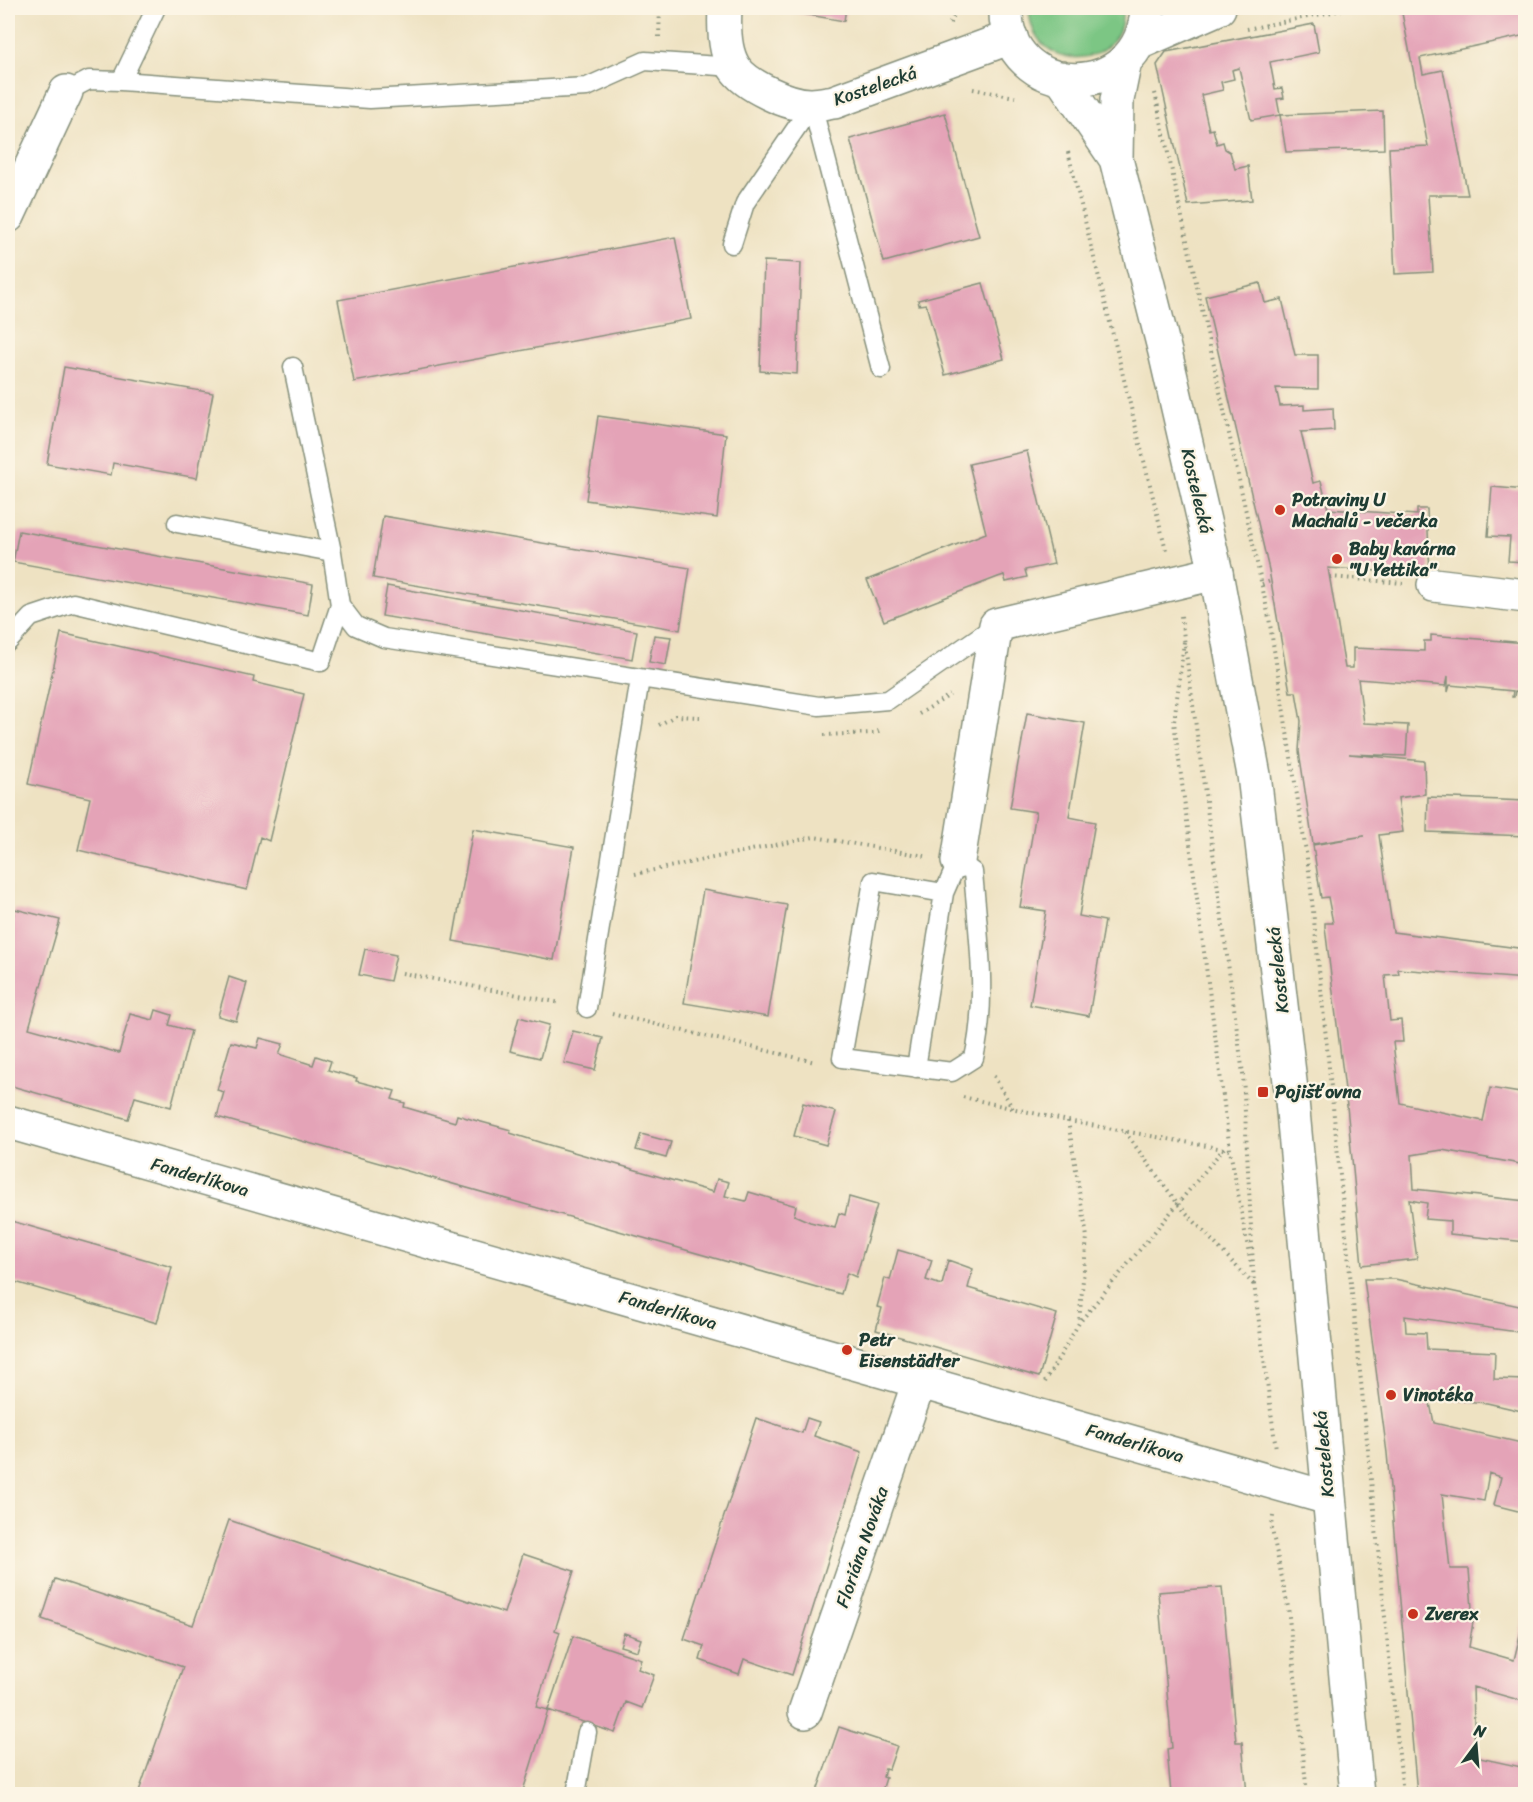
<svg xmlns="http://www.w3.org/2000/svg" width="1533" height="1802" font-family="Sriracha,sans-serif">
  <style>
    .green { fill: #7cc684; stroke: #4e825c; stroke-width: 1.5 }
    .building { fill: #e4a3b7 }
    .lines { fill: none; stroke-linecap: round; stroke-linejoin: round }
    .service-casing { stroke: #86907b; stroke-width: 21 }
    .minor-casing { stroke: #86907b; stroke-width: 36 }
    .tertiary-casing { stroke: #86907b; stroke-width: 36 }
    .path { stroke: #86907b; stroke-width: 4; stroke-dasharray: 1.5 4.5; stroke-linecap: butt }
    .service { stroke: #fff; stroke-width: 18 }
    .minor { stroke: #fff; stroke-width: 33 }
    .tertiary { stroke: #fff; stroke-width: 33 }
    .poi-dot { fill: #c8321e; stroke: #fcf5e5; stroke-width: 2 }
    .labels { text-anchor: middle; dominant-baseline: central; stroke-width: 4.5; stroke-linejoin: round; paint-order: stroke }
    .street-label { font-size: 18px; fill: #1f3d34; stroke: #fcf5e5 }
    .poi-label { font-size: 18px; font-weight: bold; fill: #1f3d34; stroke: #fcf5e5; text-anchor: start }
  </style>
  <rect width="100%" height="100%" fill="#fcf5e5"/>
  <filter id="ink" filterUnits="userSpaceOnUse"><feTurbulence type="fractalNoise" baseFrequency=".0167" numOctaves="2"/><feDisplacementMap in="SourceGraphic" scale="12" xChannelSelector="R" yChannelSelector="G"/><feConvolveMatrix kernelMatrix="1 2 1 2 8 2 1 2 1" color-interpolation-filters="sRGB"/></filter>
  <filter id="wash" filterUnits="userSpaceOnUse"><feTurbulence type="fractalNoise" baseFrequency=".008" numOctaves="4" result="noise"/><feDisplacementMap in="SourceGraphic" scale="24" xChannelSelector="R" yChannelSelector="G"/><feGaussianBlur stdDeviation="1.35" result="paint"/><feColorMatrix in="noise" values="0 0 0 0 0 0 0 0 0 0 0 0 0 0 0 0 0 1.4 0 .05"/><feComposite in="paint" operator="in"/></filter>
  <g filter="url(#wash)">
    <rect width="100%" height="100%" fill="#eee2c2"/>
    <!-- green -->
    <path class="green" d="M1029,8H1122C1128,70 1031,78 1029,8Z"/>
    <g id="blocks">
      <!-- building -->
      <path class="building" d="M767,8H846L844,21Z
        M1401,8H1526V35L1420,58L1423,74L1443,70L1468,195H1428L1433,272L1395,274L1389,148L1428,146Z
        M1314,24L1319,52L1270,62L1275,89L1282,88L1284,98L1277,99L1280,115L1251,120L1239,68L1232,70L1234,79L1221,82L1223,90L1201,95L1209,130L1213,129L1217,144L1223,142L1225,149L1230,152L1235,169L1248,166L1252,200L1188,205L1157,65L1166,52Z
        M1383,111L1384,149L1286,152L1280,115Z
        M945,113L979,236L884,262L850,139Z
        M675,237L691,319L354,382L338,300Z
        M764,261L801,263L797,374L760,371Z
        M983,283L1004,359L945,375L926,304L919,305L918,300Z
        M1260,283L1265,303L1282,299L1295,355H1318V389L1276,388L1280,406L1304,405V410L1333,408L1334,430L1301,432L1313,483L1321,481L1328,509L1417,515V509H1427L1430,574L1328,568L1345,668H1353V648L1424,651V641H1431V635L1526,643V692L1515,691L1514,697H1512L1513,691L1450,685L1448,692V676L1446,686L1358,679L1364,723L1408,725L1406,756L1349,754L1424,761L1425,794L1398,798L1403,832L1379,835L1393,932L1526,949V979L1398,969L1399,974L1385,975L1390,1021L1401,1020L1403,1042H1393L1400,1103L1483,1121L1490,1088L1526,1094V1165L1442,1150L1412,1155L1414,1189L1526,1201V1242L1450,1234V1221L1425,1219L1427,1203L1409,1200L1417,1259L1362,1265L1347,1106L1325,927V923H1333L1328,897L1321,898L1313,845L1364,836L1313,844L1299,751L1301,721L1296,692H1290L1269,570L1205,296Z
        M64,367L213,393L197,478L113,463L111,475L47,464Z
        M598,416L726,434L717,518L586,500Z
        M1027,451L1054,564L1025,570L1027,577L1006,582L1004,575L998,577L884,621L867,580L986,533L969,464Z
        M1492,487L1526,490V562L1508,561L1510,537L1488,536Z
        M383,516L690,568L680,630L373,578Z
        M19,531L313,584L308,615L13,562Z
        M387,586L637,631L632,659L382,616Z
        M61,633L254,677L253,682L304,694L269,841L260,837L247,890L78,850L90,798L28,784Z
        M654,635L671,637L666,665L649,662Z
        M1027,713L1085,723L1069,817L1095,822L1079,916L1105,921L1089,1016L1030,1005L1046,911L1020,907L1036,812L1010,808Z
        M1428,797L1526,801V836L1427,832Z
        M473,829L574,847L554,960L453,941Z
        M703,890L787,905L768,1017L684,1003Z
        M15,909L60,920L29,1028L119,1053L130,1014L153,1020L156,1010L172,1015L169,1025L191,1031L171,1107L135,1097L128,1119L8,1085V935Z
        M365,949L396,955L390,981L359,975Z
        M229,977L247,983L236,1021L218,1016Z
        M519,1017L549,1025L540,1058L510,1051Z
        M573,1031L603,1038L595,1070L564,1063Z
        M260,1038L283,1044L279,1054L313,1065L316,1056L331,1061L328,1070L357,1078L356,1081L395,1091L392,1099L405,1103L404,1107L455,1122L457,1115L474,1120L511,1130L510,1133L542,1143L713,1192L717,1179L729,1182L725,1196L746,1201L749,1192L796,1206L794,1215L810,1222L835,1228L839,1213L845,1215L849,1197L877,1205L856,1277L847,1273L841,1294L217,1117L224,1092L217,1090L231,1042L257,1048Z
        M803,1103L836,1112L826,1145L794,1136Z
        M641,1134L671,1142L666,1158L636,1150Z
        M8,1220L172,1267L157,1323L8,1280Z
        M898,1250L932,1260L926,1280L942,1285L948,1260L973,1269L968,1288L1057,1314L1039,1377L876,1330L882,1308L877,1307L885,1278L890,1280Z
        M1364,1279H1395L1524,1307L1517,1332L1405,1316L1406,1332L1426,1333L1427,1349L1495,1352L1494,1379L1526,1380V1412L1487,1403L1429,1398L1434,1423L1526,1444V1513L1494,1505L1501,1477L1489,1473L1484,1501L1442,1494L1450,1569H1469L1473,1622L1469,1647L1514,1660L1526,1610V1702L1473,1687L1475,1757L1526,1768V1794H1417L1387,1453Z
        M756,1418L802,1433L807,1418L819,1422L814,1436L862,1452L792,1675L744,1659L739,1674L700,1660L704,1646L684,1639Z
        M229,1520L504,1613L523,1554L574,1571L555,1630L560,1632L536,1707L548,1710L573,1636L641,1659L638,1669L654,1675L642,1708L626,1702L615,1733L548,1710L522,1794H138L183,1667L42,1619L55,1579L193,1625Z
        M1222,1587L1236,1742H1242L1247,1794H1171L1167,1749L1172,1748L1158,1592Z
        M624,1633L641,1639L637,1651L620,1646Z
        M839,1727L897,1746L889,1769L885,1768L883,1777L886,1778L881,1794H816Z"/>
    </g>
  </g>
  <g filter="url(#ink)">
    <use href="#blocks" fill-opacity="0" stroke="#86907b" stroke-width="1.5"/>
    <g class="lines">
      <defs>
        <path id="service" d="M121,81L156,8
          M66,92L89,80L121,81L370,99L587,87L645,61L734,67
          M812,105L881,369
          M732,244L745,203L812,105
          M177,523L332,552
          M340,605L356,626L384,638L819,706L888,700L996,625
          M8,642L31,617L73,603L321,662L340,605L332,552L293,367
          M958,861L973,872C978,933 988,997 974,1058L952,1072L842,1058L873,881L944,893Z
          M587,1008L640,679
          M916,1068L944,893
          M576,1794L587,1732"/>
        <path id="minor" d="M725,8C724,25 724,51 734,67C746,86 789,105 811,105C819,105 827,103 834,102L1011,37
          M8,216L66,92
          M1434,585L1526,596
          M958,861L996,625L1216,573
          M8,1122L1328,1498
          M805,1712L919,1382"/>
        <path id="tertiary" d="M1006,8C1003,101 1143,106 1147,8
          M1139,43L1219,8
          M1125,61L1117,100L1116,159L1166,356L1216,573L1254,775L1291,1090L1357,1794
          M1061,78L1116,159"/>
      </defs>
      <!-- service casing -->
      <use href="#service" class="service-casing"/>
      <!-- minor casing -->
      <use href="#minor" class="minor-casing"/>
      <!-- tertiary casing -->
      <use href="#tertiary" class="tertiary-casing"/>
      <!-- path -->
      <path class="path" d="M950,23L958,8
        M1247,29L1352,8
        M659,37L660,8
        M973,89L1015,97
        M1155,93L1269,618L1309,871L1403,1794
        M1068,152L1166,550
        M1330,577L1403,583
        M1262,584L1271,581
        M1181,616L1243,1074L1254,1285
        M1184,642L1174,722L1230,1150L1252,1270
        M919,714L950,695
        M659,725L675,716L700,717
        M824,735L874,733L881,730
        M635,874L814,837L925,856
        M402,973L561,1003
        M612,1014L815,1062
        M994,1076L1013,1109
        M963,1097L1068,1121L1229,1150
        M1068,1121L1087,1237L1079,1322
        M1125,1132L1178,1204L1254,1285
        M1254,1284L1276,1449
        M1045,1382L1079,1323L1224,1148
        M1273,1516L1272,1530L1288,1607L1307,1794"/>
      <!-- service -->
      <use href="#service" class="service"/>
      <!-- minor -->
      <use href="#minor" class="minor"/>
      <!-- tertiary -->
      <use href="#tertiary" class="tertiary"/>
    </g>
  </g>
  <!-- markers -->
  <g class="poi-dot">
    <circle cx="1280" cy="510" r="6"/>
    <circle cx="1337" cy="559" r="6"/>
    <rect x="1257" y="1086" width="12" height="12" rx="3"/>
    <circle cx="847" cy="1350" r="6"/>
    <circle cx="1391" cy="1395" r="6"/>
    <circle cx="1413" cy="1614" r="6"/>
  </g>
  <g class="labels">
    <!-- street labels -->
    <g class="street-label">
      <text transform="translate(875 86) rotate(-19)">Kostelecká</text>
      <text transform="translate(1197 491) rotate(77)">Kostelecká</text>
      <text transform="translate(1278 970) rotate(-96)">Kostelecká</text>
      <text transform="translate(200 1177) rotate(16)">Fanderlíkova</text>
      <text transform="translate(668 1310) rotate(16)">Fanderlíkova</text>
      <text transform="translate(1135 1443) rotate(16)">Fanderlíkova</text>
      <text transform="translate(1324 1454) rotate(-95)">Kostelecká</text>
      <text transform="translate(862 1547) rotate(-71)">Floriána Nováka</text>
    </g>
    <!-- poi labels -->
    <g class="poi-label">
      <text x="1292" y="500">Potraviny U<tspan x="1292" dy="21">Machalů - večerka</tspan></text>
      <text x="1349" y="549">Baby kavárna<tspan x="1349" dy="21">"U Yettika"</tspan></text>
      <text x="1275" y="1092">Pojišťovna</text>
      <text x="859" y="1340">Petr<tspan x="859" dy="21">Eisenstädter</tspan></text>
      <text x="1403" y="1395">Vinotéka</text>
      <text x="1425" y="1614">Zverex</text>
    </g>
  </g>
  <!-- margin -->
  <rect width="1533" height="1802" fill="none" stroke="#fcf5e5" stroke-width="30"/>
  <!-- north arrow -->
  <g transform="translate(1476 1745) rotate(16)" stroke="#fcf5e5" stroke-width="4.5" paint-order="stroke">
  <path d="M0-4.5L10 22L0 15L-10 22Z" fill="#1f3d34"/>
  <text y="-9" font-size="16" font-weight="bold" text-anchor="middle" fill="#1f3d34">N</text>
  </g>
</svg>
